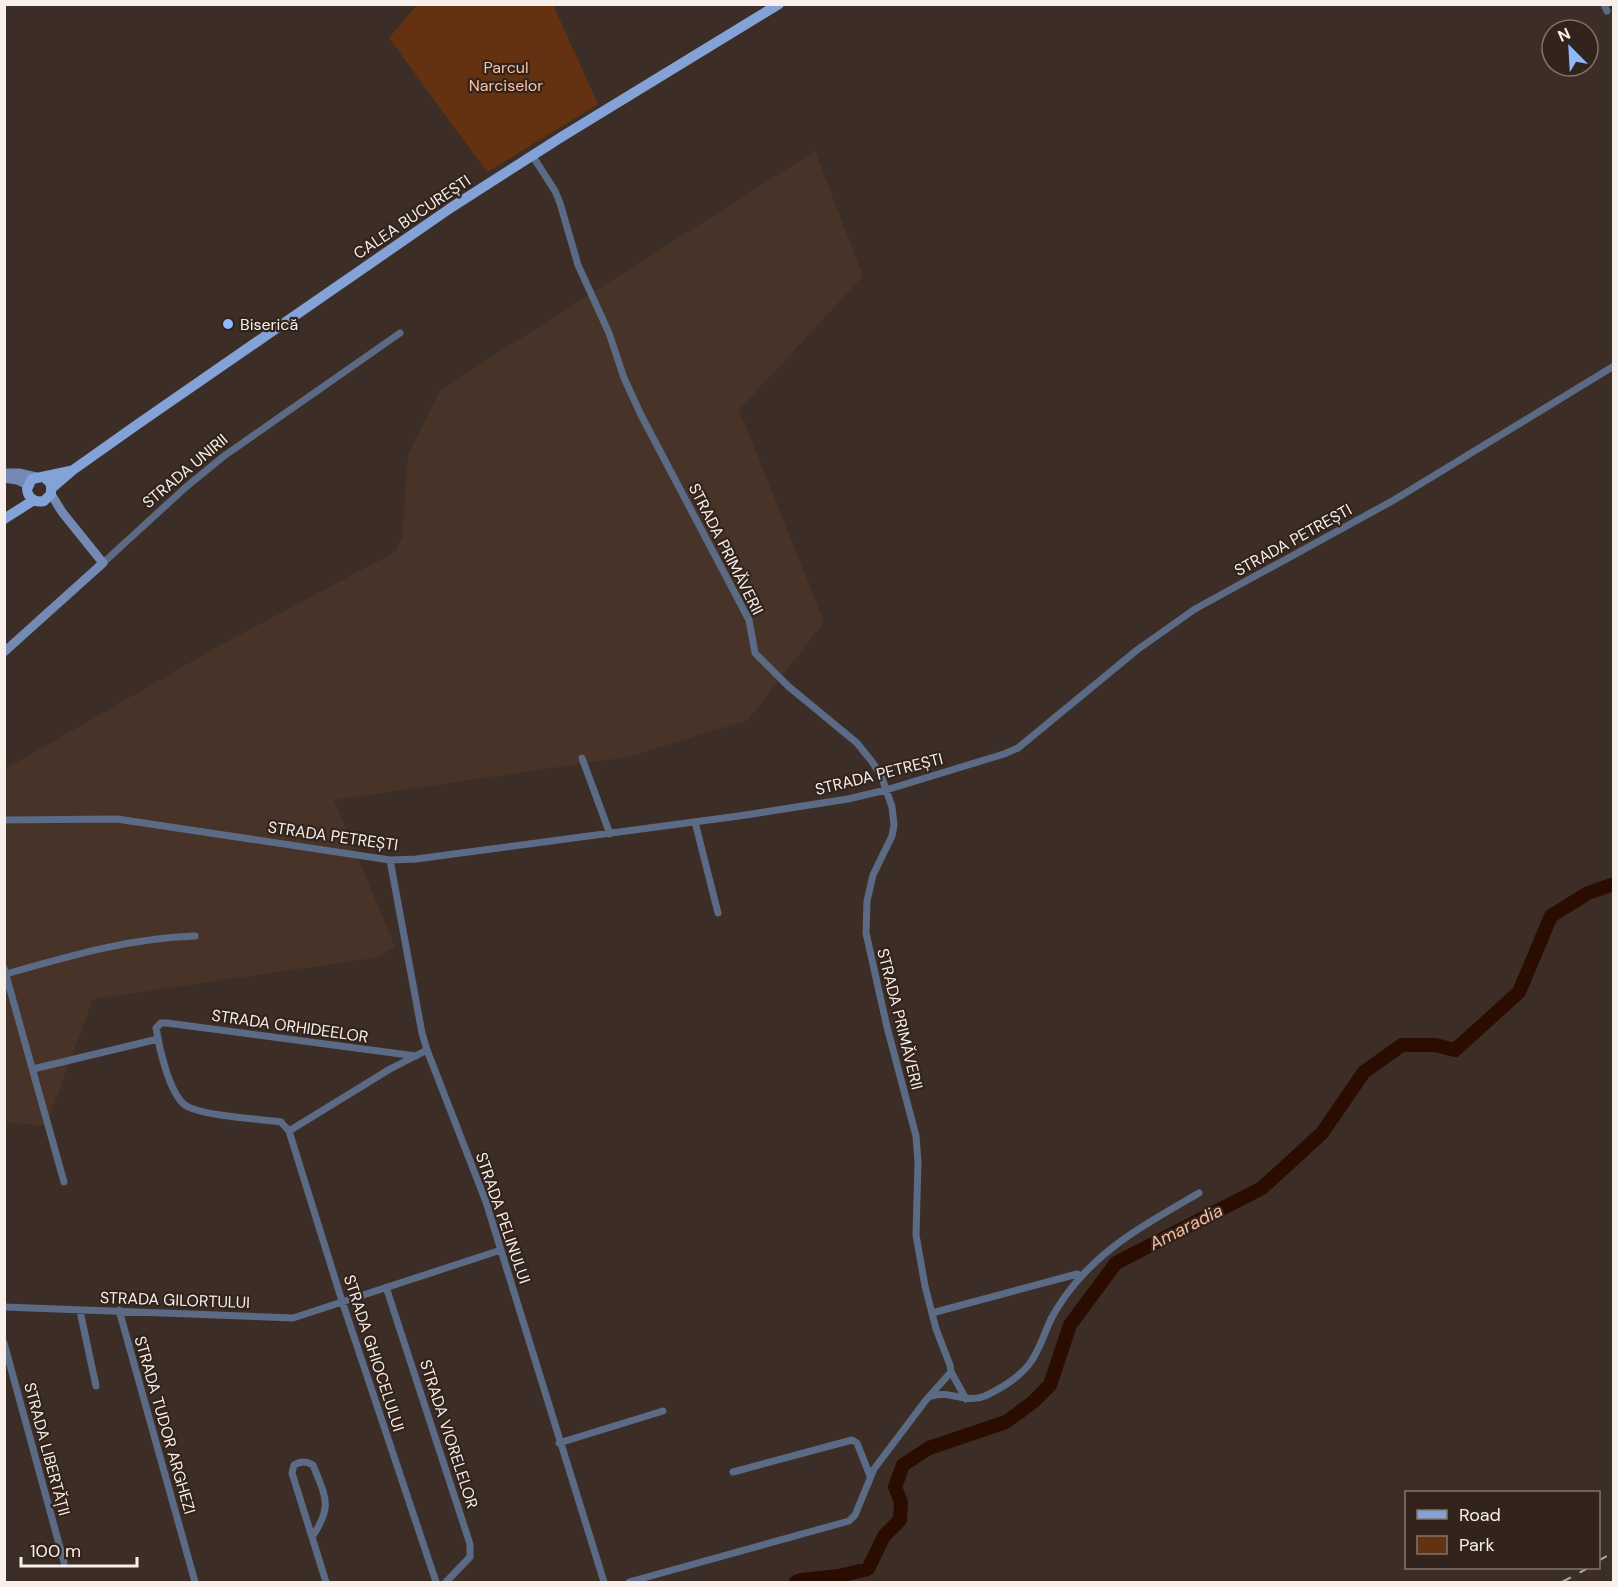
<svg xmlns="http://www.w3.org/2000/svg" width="1618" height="1587" font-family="'DM Sans',sans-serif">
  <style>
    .built { fill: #473327 }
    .green { fill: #653211 }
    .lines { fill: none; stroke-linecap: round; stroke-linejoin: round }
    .river { stroke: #2b0c00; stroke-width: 14 }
    .minor { stroke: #5b6b85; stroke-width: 7 }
    .secondary { stroke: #728ab4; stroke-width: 9 }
    .primary { stroke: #83a3d8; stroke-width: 10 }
    .rail { stroke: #b6aaa4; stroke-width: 2; stroke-dasharray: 10 10; stroke-linecap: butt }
    .poi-dot { fill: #90b8fd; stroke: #32241c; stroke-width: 2 }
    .labels { text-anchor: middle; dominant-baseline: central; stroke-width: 4.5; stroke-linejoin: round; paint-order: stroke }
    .park-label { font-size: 16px; fill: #fcc3a3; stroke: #32241c }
    .street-label { font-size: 16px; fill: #f9efea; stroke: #32241c }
    .poi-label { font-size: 16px; fill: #f9efea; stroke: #32241c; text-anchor: start }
    .water-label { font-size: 18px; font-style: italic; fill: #f4bb9b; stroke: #32241c }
  </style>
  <rect width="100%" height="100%" fill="#3c2e26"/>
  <!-- built -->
  <path class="built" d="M815,151L863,276L739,410L824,622L748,720L628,757L334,800L395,947L374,958L93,999L46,1126L5,1122V769L217,647L395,552L402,538L408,455L441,389Z"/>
  <!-- green -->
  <path class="green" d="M417,5H553L598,104L487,172L389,38Z"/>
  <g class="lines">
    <!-- river -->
    <path class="river" d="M796,1582L801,1580L839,1576L868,1569L884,1536L900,1520L901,1502L895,1487L903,1465L929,1448L1006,1422L1033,1402L1050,1385L1070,1325L1116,1263L1262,1188L1322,1133L1364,1072L1402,1045H1435L1455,1050L1519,992L1551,916L1588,893L1614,884"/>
    <!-- minor -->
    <path class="minor" d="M1604,4L1607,11
      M532,155L555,191L560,203L578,265L609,333L624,378L641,415L749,620L755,653L788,686L857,743L873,763L882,778L892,807L894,825L892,836L873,875L867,901L866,933L887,1027L916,1136L918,1162L916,1235L925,1286L936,1329L950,1365L951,1372L926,1400L874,1469L855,1515L849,1521L629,1582
      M103,563L186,487L224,456L400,333
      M582,758L610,834
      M4,820L117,819L390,860L416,859L739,816L848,799L886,790L1004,754L1018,748L1137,650L1195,609L1394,500L1614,366
      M695,822L718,913
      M390,860L422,1033L427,1050L486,1202L604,1582
      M4,968L64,1182
      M6,974C69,956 130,938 195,936
      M427,1050L390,1069L289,1131L342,1301L436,1582
      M33,1069L158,1039
      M289,1131L281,1122C260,1119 200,1116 185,1105C169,1093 159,1047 156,1028L161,1023H167L416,1056
      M386,1287L470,1544V1557L446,1582
      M4,1307L293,1318L501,1250
      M119,1310L195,1582
      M80,1311L96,1386
      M932,1313L1077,1274L1081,1276
      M4,1343L64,1562
      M951,1372L966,1399
      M932,1396C950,1390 966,1404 985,1396C1002,1388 1022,1376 1032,1360C1040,1348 1045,1332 1051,1319C1059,1304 1069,1290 1080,1278C1112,1241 1158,1217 1199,1193
      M559,1443L663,1411
      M733,1472L852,1440L857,1443L870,1476
      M312,1537C333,1506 326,1498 313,1465C306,1461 301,1461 294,1465L292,1473L326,1582"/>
    <!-- secondary -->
    <path class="secondary" d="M4,473H19L36,477
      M4,478L17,480L28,485
      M4,652L103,563L62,512L51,494"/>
    <!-- primary -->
    <path class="primary" d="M45,478L51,484V494L44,501C34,503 28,498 27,489L32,479L70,471
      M52,488L73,470L138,424L452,207L563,136L779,4
      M4,519L34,500"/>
    <!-- rail -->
    <path class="rail" d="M1598,1561L1614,1552
      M1562,1582L1588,1568"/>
  </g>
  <!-- markers -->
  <circle class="poi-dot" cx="228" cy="324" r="6"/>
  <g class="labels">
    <!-- park labels -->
    <g class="park-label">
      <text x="506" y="67">Parcul<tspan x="506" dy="18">Narciselor</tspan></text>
    </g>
    <!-- street labels -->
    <g class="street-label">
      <text transform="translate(412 217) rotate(-34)">CALEA BUCUREȘTI</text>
      <text transform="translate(185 471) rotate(-40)">STRADA UNIRII</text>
      <text transform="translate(1293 540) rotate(-29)">STRADA PETREȘTI</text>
      <text transform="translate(726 549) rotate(63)">STRADA PRIMĂVERII</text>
      <text transform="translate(879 774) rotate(-14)">STRADA PETREȘTI</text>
      <text transform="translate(333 836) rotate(8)">STRADA PETREȘTI</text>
      <text transform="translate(900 1019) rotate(76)">STRADA PRIMĂVERII</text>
      <text transform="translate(290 1026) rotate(8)">STRADA ORHIDEELOR</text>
      <text transform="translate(503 1218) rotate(71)">STRADA PELINULUI</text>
      <text transform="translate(175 1300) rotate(2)">STRADA GILORTULUI</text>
      <text transform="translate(374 1353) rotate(72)">STRADA GHIOCELULUI</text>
      <text transform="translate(165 1425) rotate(74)">STRADA TUDOR ARGHEZI</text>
      <text transform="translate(449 1434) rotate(72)">STRADA VIORELELOR</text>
      <text transform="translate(47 1449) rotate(75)">STRADA LIBERTĂȚII</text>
    </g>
    <!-- poi labels -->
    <g class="poi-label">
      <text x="240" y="324">Biserică</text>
    </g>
    <!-- water labels -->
    <g class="water-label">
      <text transform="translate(1186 1227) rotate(-27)">Amaradia</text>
    </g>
  </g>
  <!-- border -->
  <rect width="1618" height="1587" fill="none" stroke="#f9efea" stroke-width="12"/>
  <!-- legend -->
  <rect x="1405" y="1491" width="195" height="78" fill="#32241c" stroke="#82756e" stroke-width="1.5"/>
  <rect x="1417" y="1510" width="30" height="9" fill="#83a3d8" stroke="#82756e" stroke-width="1.5"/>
  <text x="1459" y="1521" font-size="18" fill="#f9efea">Road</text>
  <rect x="1417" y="1536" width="30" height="18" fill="#653211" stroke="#82756e" stroke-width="1.5"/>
  <text x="1459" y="1551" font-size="18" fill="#f9efea">Park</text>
  <!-- north arrow -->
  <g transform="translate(1570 48) rotate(336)"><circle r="28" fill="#32241c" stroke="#82756e" stroke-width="1.5"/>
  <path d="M0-4.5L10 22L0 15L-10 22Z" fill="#90b8fd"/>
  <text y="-9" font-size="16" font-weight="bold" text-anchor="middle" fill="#f9efea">N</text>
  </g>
  <!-- scale -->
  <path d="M21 1557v9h116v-9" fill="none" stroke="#f9efea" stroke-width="3"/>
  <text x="30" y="1557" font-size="18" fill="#f9efea" stroke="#32241c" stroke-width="4.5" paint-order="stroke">100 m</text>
</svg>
